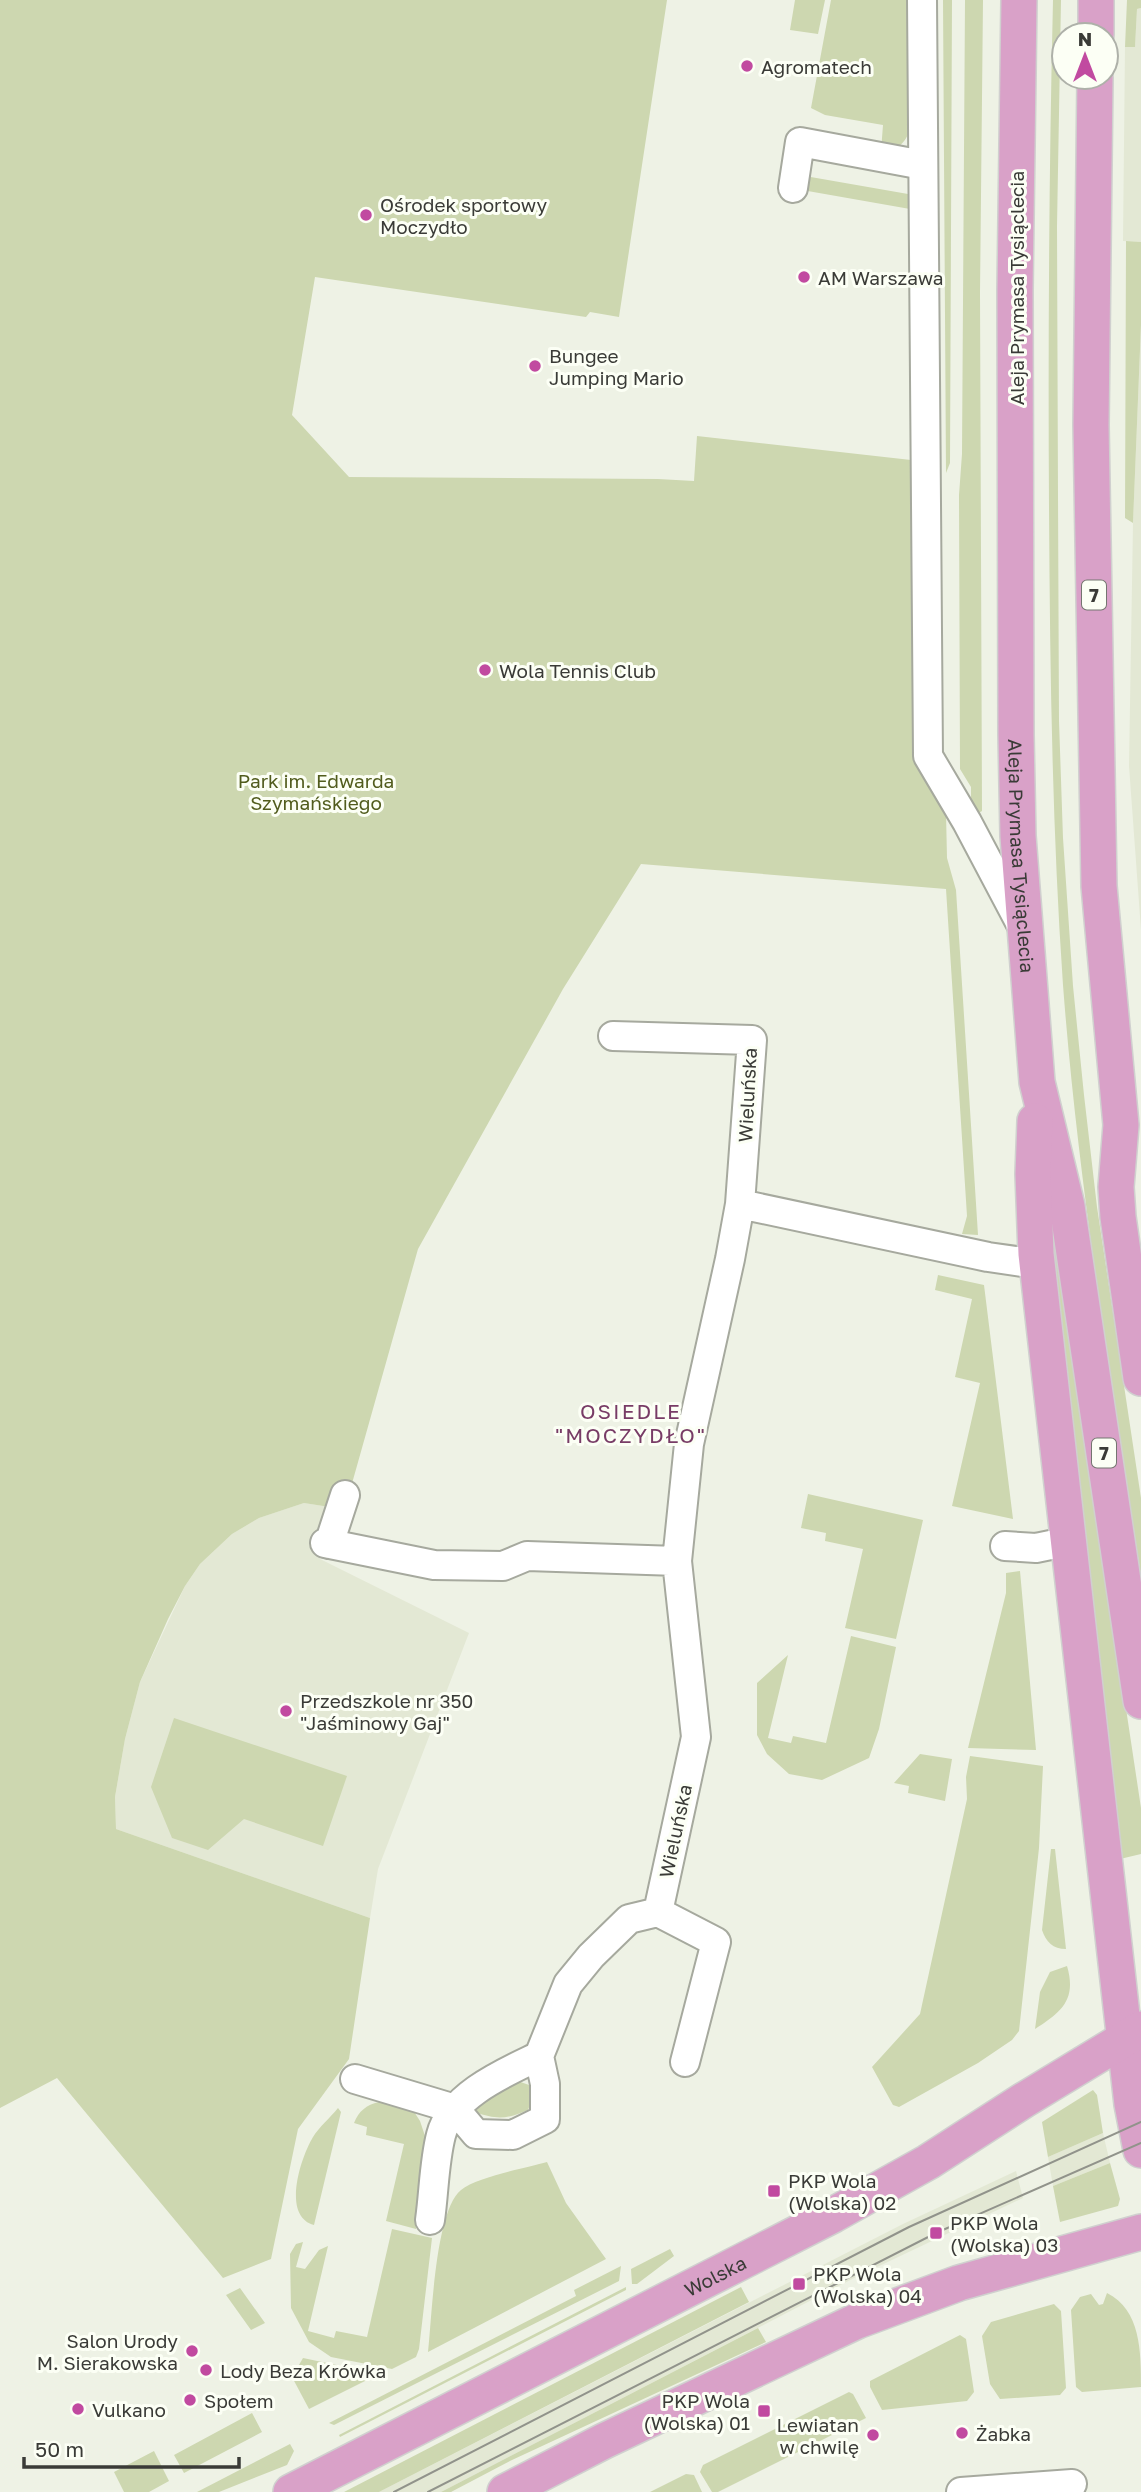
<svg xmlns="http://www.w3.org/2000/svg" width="1141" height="2492" font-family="'Golos Text',sans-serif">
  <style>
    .built { fill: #e3e8d4 }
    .green { fill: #cdd7b0 }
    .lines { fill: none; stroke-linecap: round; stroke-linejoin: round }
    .minor-casing { stroke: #a6a99e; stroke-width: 32 }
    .major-casing { stroke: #d0d0cf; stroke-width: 38 }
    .minor { stroke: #fff; stroke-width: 28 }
    .major { stroke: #d9a1c8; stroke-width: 35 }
    .tram { stroke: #91938b; stroke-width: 2 }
    .poi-dot { fill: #c14aa0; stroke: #fcfff5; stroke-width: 2.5 }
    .labels { text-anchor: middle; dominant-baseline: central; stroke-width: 6; stroke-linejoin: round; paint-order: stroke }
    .shield { fill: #fcfff5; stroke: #747670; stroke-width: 2 }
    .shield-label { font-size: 18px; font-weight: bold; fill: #3a3b37 }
    .poi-label { font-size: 19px; fill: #3a3b37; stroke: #fcfff5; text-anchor: start }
    .street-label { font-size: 19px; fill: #3a3b37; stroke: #fcfff5 }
    .park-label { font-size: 19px; fill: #515c1d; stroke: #fcfff5 }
    .neighbourhood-label { font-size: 21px; letter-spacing: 2px; fill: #783c66; stroke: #fcfff5 }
  </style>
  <rect width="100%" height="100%" fill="#eef2e5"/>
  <!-- built -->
  <path class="built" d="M1141,8V242L1123,241L1125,47L1135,46L1137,9Z
    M1141,325V930L1129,766L1133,523Z
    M304,1503L336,1508L320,1559L469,1633L378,1869L370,1918L116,1829L115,1797L125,1739L140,1682L185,1586L200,1564L232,1534L259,1518Z
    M1103,2133L1110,2163L1053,2186L1048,2157Z
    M1016,2171L1023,2198L856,2277L441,2492H379L903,2224Z"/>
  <!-- green -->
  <path class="green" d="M0,0H667L619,317L590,312L586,317L315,277L292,415L349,477L658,479L694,481L697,436L911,460L913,758L946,813L947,858L956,890L978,1235L962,1234L967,1216L946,889L641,864L563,989L418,1249L351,1487L336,1508L304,1503L259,1518L232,1534L200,1564L185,1586L168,1619L140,1682L125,1739L115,1797L116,1829L370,1918L349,2059L298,2129L271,2259L223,2278L57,2078L0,2108Z
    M795,0H825L818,34L790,30Z
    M831,0H909L910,128C906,144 897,150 881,151L883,125L825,115L811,108Z
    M943,0H952L950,463L946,473Z
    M965,0H983L980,293L982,811L977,814L971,804V787L960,769L959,495L962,454Z
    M1053,0H1061L1057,226L1058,495L1059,721L1063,838L1073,986L1084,1095L1097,1207L1141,1498V1576C1111,1379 1078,1183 1063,985C1052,826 1050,668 1049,508C1048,339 1049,170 1053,0Z
    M1127,0H1141V8L1137,9L1135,47H1125Z
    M805,176L908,194L910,209L802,190Z
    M1126,241L1141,242V325L1133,523L1125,518Z
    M1052,1218L1141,1808V1854L1120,1859L1049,1221Z
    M938,1275L984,1285L1013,1519L952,1506L980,1383L955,1377L972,1299L935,1290Z
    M808,1494L923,1520L896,1639L845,1628L863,1549L825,1541L826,1533L801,1528Z
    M1020,1571L1036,1750L968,1748L1006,1593V1573Z
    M851,1636L896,1647L879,1729L869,1758L822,1780L789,1774L767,1754L757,1735V1683L788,1655L768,1738L791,1743L793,1736L826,1743Z
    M174,1718L347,1776L323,1846L244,1819L208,1850L172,1838L151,1787Z
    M920,1754L952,1759L945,1801L908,1793L909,1786L894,1783Z
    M970,1756L1043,1766L1039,1848L1019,2031L1012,2040L978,2063L899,2107L893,2105L872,2067L920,2014L967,1799L966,1777Z
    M1051,1849H1055L1066,1949C1053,1949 1046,1942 1042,1930Z
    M1067,1966C1077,2000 1061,2012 1035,2029L1040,1992L1050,1972Z
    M515,2080L529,2085L531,2102L528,2110C507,2119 497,2120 475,2112L481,2092Z
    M1093,2090L1097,2095L1103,2133L1048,2157L1042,2122Z
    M379,2102L411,2107L420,2121L427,2142L416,2229L386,2221L404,2144L366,2135L367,2127L354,2123C359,2111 366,2105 379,2102Z
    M338,2108L341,2112L314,2225C281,2216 301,2157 313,2137C319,2127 330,2118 338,2108Z
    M547,2162L566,2203L606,2259L428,2352C432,2317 435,2211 461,2190C477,2177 526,2168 547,2162Z
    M1110,2163L1120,2199L1118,2206L1060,2222L1053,2186Z
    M392,2229L432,2238L419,2349L416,2357L392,2369L331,2357L309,2342L291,2308L290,2254L296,2244L303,2242L296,2267L305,2269L319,2250L328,2246L308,2331L334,2338L336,2331L367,2337Z
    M670,2249L674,2256L637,2284H632L631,2269Z
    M621,2266L619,2281L334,2425L329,2423L576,2296L574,2290Z
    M626,2287V2290L340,2437L339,2435Z
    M741,2287L749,2302L379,2492H344Z
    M240,2288L265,2323L251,2330L226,2295Z
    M1107,2293C1141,2310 1141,2352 1141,2387L1082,2392L1076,2387L1071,2310L1080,2297L1091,2294L1099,2305L1103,2304Z
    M1054,2304L1061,2311L1066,2388L1060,2395L1000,2399L990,2384L982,2336L991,2322Z
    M758,2328L766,2342L512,2460L451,2492H441Z
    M960,2335L966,2339L974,2392L967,2401L882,2410L870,2387V2381Z
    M303,2358L379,2374L309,2409L292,2377Z
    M849,2392L853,2394L866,2418L718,2492H712L700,2472L703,2465Z
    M252,2413L262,2432L184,2473L174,2455Z
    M290,2444L294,2451L287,2465L219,2492H197Z
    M154,2451L169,2481L149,2492H124L114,2472Z
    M686,2474L694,2475L702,2492H650Z"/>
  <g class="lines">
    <defs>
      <path id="minor" d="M922,0L928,756L967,822L1023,928
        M793,188L800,142L923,165
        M613,1036L752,1040L740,1204L730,1259L689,1444L677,1561
        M740,1204L988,1257L1037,1264
        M325,1543L434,1565L503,1566L527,1556L677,1561L696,1737L658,1912L716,1942L685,2062
        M329,1544L345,1495
        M1005,1546L1036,1548L1070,1541
        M355,2079L455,2109L476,2134L513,2135L545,2119V2084L539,2056L568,1984L591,1956L629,1919L658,1912
        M430,2220C434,2192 434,2162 441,2135C451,2095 506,2072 539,2056
        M961,2492L1072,2484"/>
      <g id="major">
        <path id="s1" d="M1019,0L1015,290L1016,735L1018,836L1037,1082L1067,1206L1141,1701"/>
        <path d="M1096,35V0"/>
        <path d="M1095,77L1091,425L1099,886L1121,1125L1116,1187L1118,1217L1141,1378"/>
        <path d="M1035,1121L1033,1174L1036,1254L1132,2104L1141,2150"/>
        <path id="s2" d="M291,2492L833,2215L928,2162L1024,2100L1141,2029"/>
        <path d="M505,2492L604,2441L857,2321L959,2283L1141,2232"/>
      </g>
    </defs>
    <!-- minor casing -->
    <use href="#minor" class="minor-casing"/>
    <!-- major casing -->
    <use href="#major" class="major-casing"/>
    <!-- minor -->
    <use href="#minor" class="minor"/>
    <!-- major -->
    <use href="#major" class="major"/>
    <!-- tram -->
    <path class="tram" d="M394,2492L909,2227L1141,2122
      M428,2492L936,2233L1141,2143"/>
  </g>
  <!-- markers -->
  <g class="poi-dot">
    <circle cx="747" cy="66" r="7"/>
    <circle cx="366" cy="215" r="7"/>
    <circle cx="804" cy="277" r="7"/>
    <circle cx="535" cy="366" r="7"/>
    <circle cx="485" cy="670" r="7"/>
    <circle cx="286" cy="1711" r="7"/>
    <rect x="767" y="2184" width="14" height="14" rx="3.5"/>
    <rect x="929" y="2226" width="14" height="14" rx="3.5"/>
    <rect x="792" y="2277" width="14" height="14" rx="3.5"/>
    <circle cx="192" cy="2351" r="7"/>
    <circle cx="206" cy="2370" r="7"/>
    <circle cx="190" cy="2400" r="7"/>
    <circle cx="78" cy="2409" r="7"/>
    <rect x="757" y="2404" width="14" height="14" rx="3.5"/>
    <circle cx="962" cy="2433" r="7"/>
    <circle cx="873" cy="2435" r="7"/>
  </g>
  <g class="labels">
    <!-- shield labels -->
    <g class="shield">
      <rect x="1082" y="580.5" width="24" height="29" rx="5"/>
      <rect x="1092" y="1438.5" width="24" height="29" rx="5"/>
    </g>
    <g class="shield-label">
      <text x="1094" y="595">7</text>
      <text x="1104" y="1453">7</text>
    </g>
    <!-- poi labels -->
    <g class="poi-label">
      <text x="761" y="66">Agromatech</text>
      <text x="380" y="204">Ośrodek sportowy<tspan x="380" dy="22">Moczydło</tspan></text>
      <text x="818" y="277">AM Warszawa</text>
      <text x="549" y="355">Bungee<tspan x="549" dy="22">Jumping Mario</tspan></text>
      <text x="499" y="670">Wola Tennis Club</text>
      <text x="300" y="1700">Przedszkole nr 350<tspan x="300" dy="22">"Jaśminowy Gaj"</tspan></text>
      <text x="788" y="2180">PKP Wola<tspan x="788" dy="22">(Wolska) 02</tspan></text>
      <text x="950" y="2222">PKP Wola<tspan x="950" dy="22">(Wolska) 03</tspan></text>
      <text x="813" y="2273">PKP Wola<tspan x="813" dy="22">(Wolska) 04</tspan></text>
      <text x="178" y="2340" text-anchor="end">Salon Urody<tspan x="178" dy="22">M. Sierakowska</tspan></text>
      <text x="220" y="2370">Lody Beza Krówka</text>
      <text x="204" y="2400">Społem</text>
      <text x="750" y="2400" text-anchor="end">PKP Wola<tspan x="750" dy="22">(Wolska) 01</tspan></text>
      <text x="92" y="2409">Vulkano</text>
      <text x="859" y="2424" text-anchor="end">Lewiatan<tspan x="859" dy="22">w chwilę</tspan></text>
      <text x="976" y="2433">Żabka</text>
    </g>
    <!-- street labels -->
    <g class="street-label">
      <text transform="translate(1016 288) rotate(-90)">Aleja Prymasa Tysiąclecia</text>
      <text stroke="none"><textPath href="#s1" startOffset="856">Aleja Prymasa Tysiąclecia</textPath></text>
      <text transform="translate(747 1095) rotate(-87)">Wieluńska</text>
      <text transform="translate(675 1831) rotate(-78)">Wieluńska</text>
      <text stroke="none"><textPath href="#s2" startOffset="476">Wolska</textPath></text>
    </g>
    <!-- park labels -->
    <g class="park-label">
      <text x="316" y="780">Park im. Edwarda<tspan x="316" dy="22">Szymańskiego</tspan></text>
    </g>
    <!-- neighbourhood labels -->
    <g class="neighbourhood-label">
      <text x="631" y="1411">OSIEDLE<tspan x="631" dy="24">"MOCZYDŁO"</tspan></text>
    </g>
  </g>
  <!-- north arrow -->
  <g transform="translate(1085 56)"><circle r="33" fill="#fcfff5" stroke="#aeb1a9" stroke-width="2"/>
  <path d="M0-5L12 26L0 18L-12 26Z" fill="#c14aa0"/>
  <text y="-10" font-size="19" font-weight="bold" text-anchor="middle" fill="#3a3b37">N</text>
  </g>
  <!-- scale -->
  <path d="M24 2457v10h215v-10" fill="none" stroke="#3a3b37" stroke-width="3.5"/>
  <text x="35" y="2457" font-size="21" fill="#3a3b37" stroke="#fcfff5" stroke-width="5" paint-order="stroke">50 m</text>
</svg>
